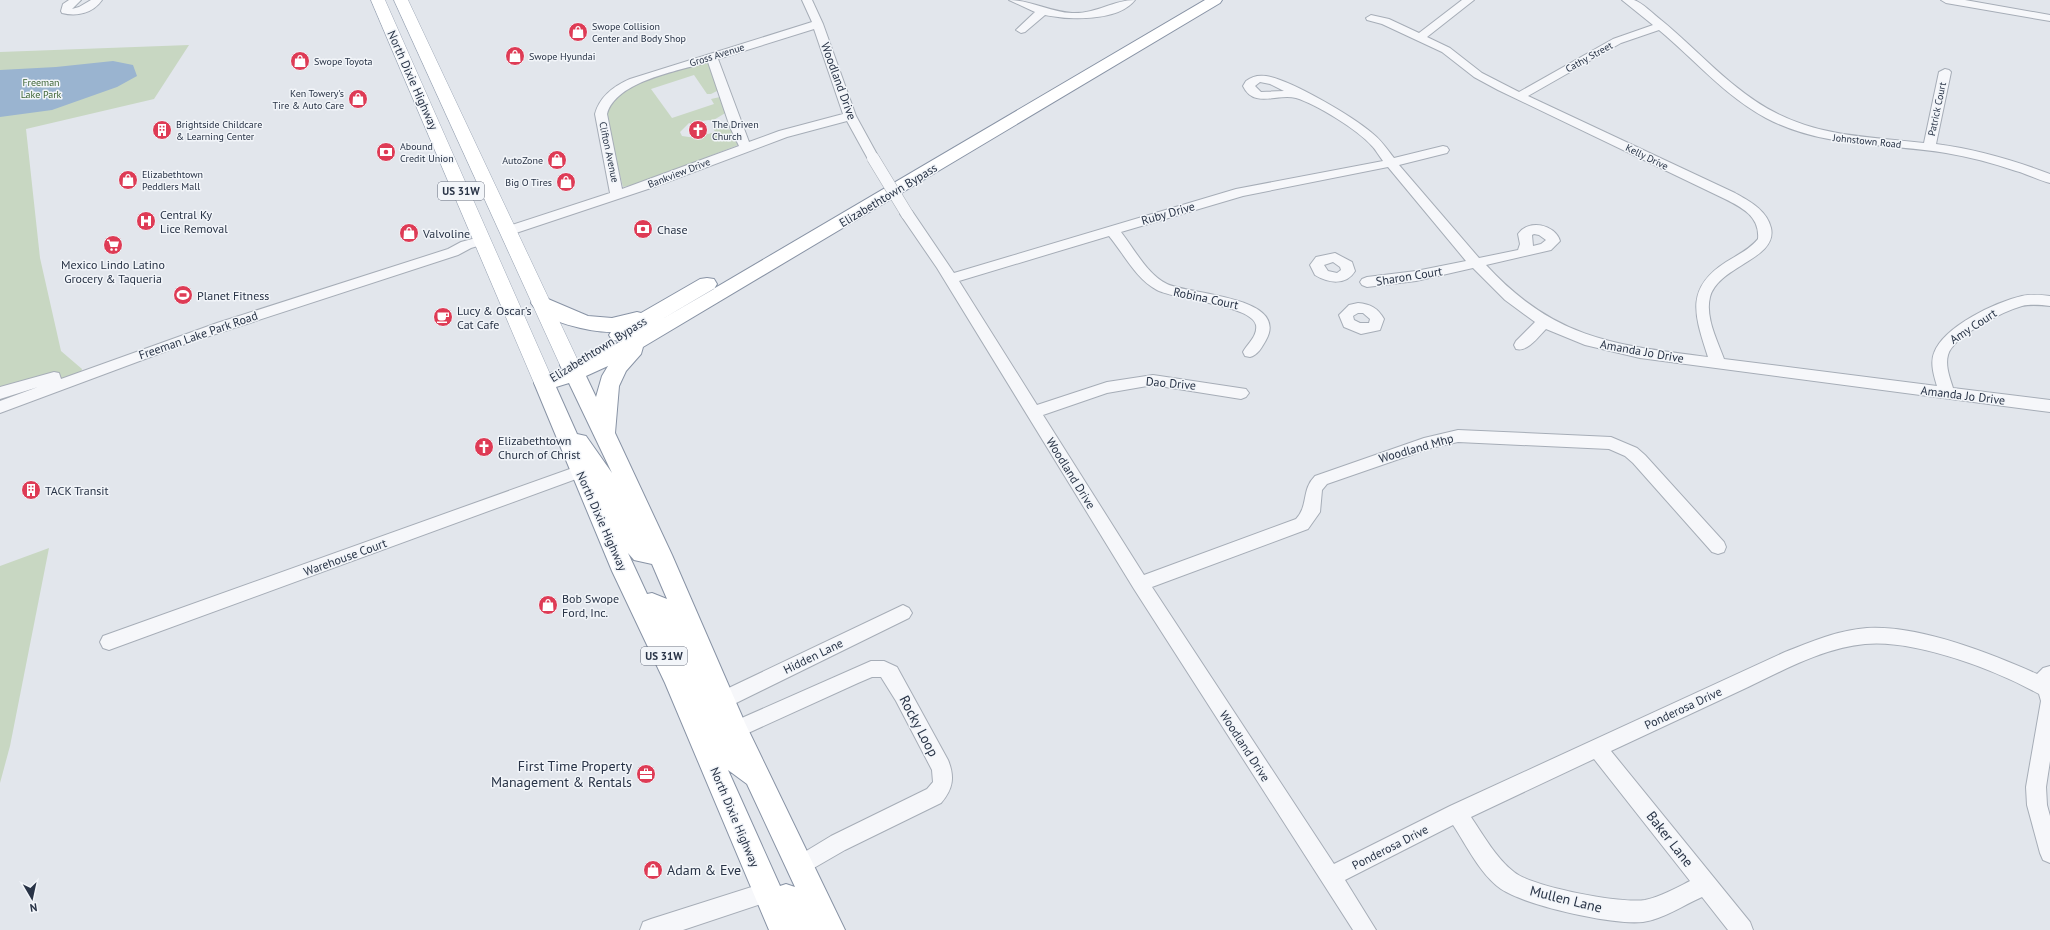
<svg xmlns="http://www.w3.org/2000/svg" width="2050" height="930" font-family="'PT Sans',sans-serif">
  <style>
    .green { fill: #c8d7c2 }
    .water { fill: #9ab4d0 }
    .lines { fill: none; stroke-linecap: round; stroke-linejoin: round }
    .minor-casing { stroke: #a6adb7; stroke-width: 2 }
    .major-casing { stroke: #a0aab9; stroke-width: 1 }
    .highway-casing { stroke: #8893a5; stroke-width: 2 }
    .minor { fill: #f6f7fa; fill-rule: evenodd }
    .major { fill: #fff; fill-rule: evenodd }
    .highway { fill: #fff; fill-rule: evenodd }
    .minor-bridge-casing { stroke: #a6adb7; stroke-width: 13; stroke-linecap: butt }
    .minor-bridge { stroke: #f6f7fa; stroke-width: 12 }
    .labels { text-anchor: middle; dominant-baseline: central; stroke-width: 3; stroke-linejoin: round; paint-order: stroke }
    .far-poi-label { font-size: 10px; fill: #283346; stroke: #f2f5f9; text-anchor: start }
    .far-street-label { font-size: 10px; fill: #283346; stroke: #f2f5f9 }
    .far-park-label { font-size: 10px; fill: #3d6434; stroke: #f2f5f9 }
    .shield { fill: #f2f5f9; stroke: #656d7c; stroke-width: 1 }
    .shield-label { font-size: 11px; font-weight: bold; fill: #283346 }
    .street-label { font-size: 12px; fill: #283346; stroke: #f2f5f9 }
    .poi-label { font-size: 12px; fill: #283346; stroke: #f2f5f9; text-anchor: start }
    .near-street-label { font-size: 14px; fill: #283346; stroke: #f2f5f9 }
    .near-poi-label { font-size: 14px; fill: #283346; stroke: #f2f5f9; text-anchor: end }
  </style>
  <rect width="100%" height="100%" fill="#e2e6ec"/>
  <!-- green -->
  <path class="green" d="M189,45L154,99L26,129L40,258L61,351L82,369L79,379L0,408V52Z
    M708,61L719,90L711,94H707L694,75L651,89L672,118L714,104L711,99L720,97L727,112L712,121L709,120L702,121L698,125L689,123L680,132L682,136L696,138L701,132L708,134L715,132L713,128L733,130L738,145L641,183L623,187L607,123C604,82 678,70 708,61Z
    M49,548L10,746L0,783V566Z"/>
  <!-- water -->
  <path class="water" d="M113,61L133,65L137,76L117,87L52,110L0,117V70L56,67Z"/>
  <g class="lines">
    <defs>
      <path id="minor" d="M69,0H81L72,9L79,7L91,0H102C93,13 77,17 62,13L61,11L63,4Z
        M802,0H812L823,24L856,116L879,158L877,161H869L847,121L787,137L654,187L513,234H503L501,231L503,228L610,193L595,114C600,96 614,86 630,79L812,22ZM814,29L843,114L779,131L749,142L718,59ZM708,62L730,127L739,146L622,189L607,114C616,81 678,71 708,62Z
        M1009,0C1031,0 1050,12 1072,13C1097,14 1113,0 1135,0C1118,22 1069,20 1045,15L1025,32L1021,33L1016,30L1035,12Z
        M1462,0H1474L1427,37L1450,48L1482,73L1519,92L1613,39L1653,25L1622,0C1625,0 1631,0 1634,0C1643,3 1653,14 1661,20C1697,49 1732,91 1776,113C1823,137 1872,137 1924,143L1939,72L1945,69L1949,70L1951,72L1936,144C1975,149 2013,160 2050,174V183C2038,180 2027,174 2016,171C1993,163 1970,157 1946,153C1885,143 1822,148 1766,118C1725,96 1694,59 1659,30L1621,43L1528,96L1735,193C1749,201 1767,210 1771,228C1778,259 1718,266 1710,297C1705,317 1717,340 1724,359L1937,386C1934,376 1930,363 1934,353C1944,326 1996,302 2022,296C2031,294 2041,295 2050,296V306C2041,305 2031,304 2022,306C2004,311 1953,336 1948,355C1945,366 1950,378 1953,388L2050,400V412L1640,358L1585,345L1546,329C1538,337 1528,352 1516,349L1514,345L1516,341L1535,322L1505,300L1473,268L1416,281L1367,287L1362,285L1360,282L1362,279L1367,277L1416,271L1466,261L1388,167L1243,196L1121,232C1135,250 1147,274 1167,284C1190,295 1290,296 1266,340C1262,347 1258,355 1250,357L1245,356L1243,352C1247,344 1258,336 1256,325C1252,305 1176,300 1157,290C1136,279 1124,254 1109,236L959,281L1037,405L1107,382L1153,375L1246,389L1249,393L1246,397L1241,399L1153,385L1107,393L1043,415L1144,575L1296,519C1309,505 1301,490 1315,476L1424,438L1458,430L1611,437L1637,448L1645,455L1724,542L1726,547L1724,552L1718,554L1712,552L1633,463L1625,456L1609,449L1458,442L1431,448L1327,484L1322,490L1320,512L1308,529L1152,587L1334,864L1450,806L1785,652C1811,642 1838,630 1867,628C1919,625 1990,653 2037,674L2043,668L2050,666V761L2046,787L2047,805L2050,816V863L2043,860L2040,853L2027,805L2026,787L2041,701L2039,694C1996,670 1915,639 1865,644C1823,648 1784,670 1746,688C1701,709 1656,730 1611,751L1750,922L1753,930H1728L1702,897C1684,905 1663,919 1643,922C1612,925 1527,906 1501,889C1480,874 1467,846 1453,825L1345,880L1376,930H1353L1134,589L937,268L900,214L902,211H912L954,273L1236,189L1383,161C1379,156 1376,150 1372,146C1358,130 1316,104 1296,98C1277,93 1254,109 1243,86L1246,81C1252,76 1259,75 1266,76C1291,80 1352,116 1372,133C1381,140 1387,149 1394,158L1443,146L1447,147L1449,150L1447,153L1399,165L1479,258L1518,250L1520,244L1518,234C1528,219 1555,224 1560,241L1551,250L1486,265C1554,339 1614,345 1708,357C1695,316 1684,289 1726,262C1737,255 1749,250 1758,239C1760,217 1743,208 1725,199L1498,90L1474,77L1442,52L1382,24L1367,20L1366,18L1371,15L1389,19L1419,33ZM1260,82L1270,84L1284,91L1261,92L1255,86ZM1534,234L1539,235L1546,240L1541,244L1533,246L1532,235ZM1594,759L1690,881C1676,888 1660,897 1645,900C1622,904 1532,887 1514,872C1496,858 1484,836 1471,817Z
        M1941,0H1965L2050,15V21L1946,3Z
        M483,236L488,237L490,240L488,243L471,248L458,255L188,343L0,413V401L38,387L0,399V387L54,372L59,373L61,379L217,323L448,249L461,242Z
        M1335,253L1352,262L1355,271C1346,286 1328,283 1315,275L1310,265L1316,257ZM1333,262L1340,267L1341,270L1337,273L1328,271L1324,265Z
        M1358,303C1370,304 1378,308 1384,319L1380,330L1361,334L1344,327L1339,315L1349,305ZM1358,313H1363L1370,319L1369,323H1360L1354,320L1353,316Z
        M581,465L587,467L589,471L587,475L109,650L103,648L100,642L103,636Z
        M903,605L909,608L912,613L909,618L730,706L723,709L716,706L714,700L716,694Z
        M871,661H884L897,667L948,760C955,777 953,789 941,803L845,850L800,876L793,873L790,866L793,859L831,836L927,789L933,782L932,770L896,701L881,677H872L858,683L735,739L728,736L725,730L728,724Z
        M767,882L774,885L777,892L774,899L767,902L683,930H640L643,922L651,919Z"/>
      <path id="major" d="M371,0H385L554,383L551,388L544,390L537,388L534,383Z
        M394,0H408L580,365L577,370L570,372L563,370L560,365Z"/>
      <path id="highway" d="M1205,0H1222L1220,3L643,347L641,354L626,371L619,386L615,433L672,555L745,723L845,930H815L814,928L815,930H769L665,683L612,571L534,383L537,378L562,369L560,365L563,360L570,358L577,360L579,362L622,341L612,340L609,335L611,332C590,332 543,322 531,303L534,298L541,296L588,316L612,318L637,312L641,313L700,279L707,278L714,279L717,284L714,289L657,322L669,315ZM608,366L602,376L596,397L586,376ZM569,383L612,473L586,436L577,434L556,387ZM628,553L634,560L652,564L667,599L652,593L647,594ZM728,770L747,784L795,887L786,884L780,886Z"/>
    </defs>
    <!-- minor casing -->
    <use href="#minor" class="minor-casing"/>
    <!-- major casing -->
    <use href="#major" class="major-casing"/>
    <!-- highway casing -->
    <use href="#highway" class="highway-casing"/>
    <!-- minor -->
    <use href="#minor" class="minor"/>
    <!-- major -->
    <use href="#major" class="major"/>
    <!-- highway -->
    <use href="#highway" class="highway"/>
    <defs>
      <path id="minor-bridge" d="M873,158L907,214"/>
    </defs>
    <!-- minor-bridge casing -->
    <use href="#minor-bridge" class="minor-bridge-casing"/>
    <!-- minor-bridge -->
    <use href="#minor-bridge" class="minor-bridge"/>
  </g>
  <!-- icons -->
  <defs>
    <symbol id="shop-disc" viewBox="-11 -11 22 22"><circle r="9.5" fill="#de3b55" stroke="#f2f5f9"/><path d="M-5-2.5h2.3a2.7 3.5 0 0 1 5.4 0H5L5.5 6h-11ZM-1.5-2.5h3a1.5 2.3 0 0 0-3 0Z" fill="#fff"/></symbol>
    <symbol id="building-disc" viewBox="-11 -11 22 22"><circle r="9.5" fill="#de3b55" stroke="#f2f5f9"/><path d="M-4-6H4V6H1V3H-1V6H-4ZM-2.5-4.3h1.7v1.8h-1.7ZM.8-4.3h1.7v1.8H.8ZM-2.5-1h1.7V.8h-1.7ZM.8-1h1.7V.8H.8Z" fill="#fff"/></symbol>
    <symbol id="church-disc" viewBox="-11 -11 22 22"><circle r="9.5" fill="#de3b55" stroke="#f2f5f9"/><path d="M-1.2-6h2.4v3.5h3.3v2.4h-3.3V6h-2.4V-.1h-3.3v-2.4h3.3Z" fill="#fff"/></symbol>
    <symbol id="bank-disc" viewBox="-11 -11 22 22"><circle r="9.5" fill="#de3b55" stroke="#f2f5f9"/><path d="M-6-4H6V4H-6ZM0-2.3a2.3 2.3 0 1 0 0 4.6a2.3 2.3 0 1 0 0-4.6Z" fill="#fff"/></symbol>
    <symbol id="hospital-disc" viewBox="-11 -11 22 22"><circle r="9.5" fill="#de3b55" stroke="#f2f5f9"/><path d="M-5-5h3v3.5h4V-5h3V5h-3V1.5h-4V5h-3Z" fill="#fff"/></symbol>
    <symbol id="supermarket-disc" viewBox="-11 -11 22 22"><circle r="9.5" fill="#de3b55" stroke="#f2f5f9"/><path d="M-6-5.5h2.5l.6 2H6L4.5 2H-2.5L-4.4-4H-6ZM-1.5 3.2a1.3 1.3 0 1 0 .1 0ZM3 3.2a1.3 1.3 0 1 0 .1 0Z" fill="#fff"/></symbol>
    <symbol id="stadium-disc" viewBox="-11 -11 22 22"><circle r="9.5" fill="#de3b55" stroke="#f2f5f9"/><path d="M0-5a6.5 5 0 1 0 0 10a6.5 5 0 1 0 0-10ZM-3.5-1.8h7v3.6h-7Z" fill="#fff"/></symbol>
    <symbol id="cafe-disc" viewBox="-11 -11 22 22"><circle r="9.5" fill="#de3b55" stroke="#f2f5f9"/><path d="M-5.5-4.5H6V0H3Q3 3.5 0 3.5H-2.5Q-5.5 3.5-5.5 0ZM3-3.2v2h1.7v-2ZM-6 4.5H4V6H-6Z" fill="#fff"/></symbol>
    <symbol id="office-disc" viewBox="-11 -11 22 22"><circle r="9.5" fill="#de3b55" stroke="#f2f5f9"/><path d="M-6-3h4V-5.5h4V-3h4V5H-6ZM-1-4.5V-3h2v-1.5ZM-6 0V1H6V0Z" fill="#fff"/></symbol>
  </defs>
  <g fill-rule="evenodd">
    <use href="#shop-disc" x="567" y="21" width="22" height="22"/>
    <use href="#shop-disc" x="504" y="45" width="22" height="22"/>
    <use href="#shop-disc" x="289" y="50" width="22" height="22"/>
    <use href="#shop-disc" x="347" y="88" width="22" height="22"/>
    <use href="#building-disc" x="151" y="119" width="22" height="22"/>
    <use href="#church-disc" x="687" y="119" width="22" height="22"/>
    <use href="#bank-disc" x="375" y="141" width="22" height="22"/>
    <use href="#shop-disc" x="546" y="149" width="22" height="22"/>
    <use href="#shop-disc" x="117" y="169" width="22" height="22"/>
    <use href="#shop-disc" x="555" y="171" width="22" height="22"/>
    <use href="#hospital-disc" x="135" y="210" width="22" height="22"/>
    <use href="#bank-disc" x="632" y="218" width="22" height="22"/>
    <use href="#shop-disc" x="398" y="222" width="22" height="22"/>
    <use href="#supermarket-disc" x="102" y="234" width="22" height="22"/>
    <use href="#stadium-disc" x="172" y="284" width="22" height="22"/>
    <use href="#cafe-disc" x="432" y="306" width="22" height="22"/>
    <use href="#church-disc" x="473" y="436" width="22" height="22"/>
    <use href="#building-disc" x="20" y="479" width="22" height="22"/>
    <use href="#shop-disc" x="537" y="594" width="22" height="22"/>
    <use href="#office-disc" x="635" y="763" width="22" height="22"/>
    <use href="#shop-disc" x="642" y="859" width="22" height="22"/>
  </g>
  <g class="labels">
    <!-- far-poi labels -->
    <g class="far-poi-label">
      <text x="592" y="26">Swope Collision<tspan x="592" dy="12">Center and Body Shop</tspan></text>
      <text x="529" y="56">Swope Hyundai</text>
      <text x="314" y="61">Swope Toyota</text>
      <text x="344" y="93" text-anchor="end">Ken Towery’s<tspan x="344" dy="12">Tire &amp; Auto Care</tspan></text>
      <text x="176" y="124">Brightside Childcare<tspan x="176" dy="12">&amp; Learning Center</tspan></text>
      <text x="712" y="124">The Driven<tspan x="712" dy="12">Church</tspan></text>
      <text x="400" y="146">Abound<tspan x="400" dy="12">Credit Union</tspan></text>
      <text x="543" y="160" text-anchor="end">AutoZone</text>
      <text x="142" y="174">Elizabethtown<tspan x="142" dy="12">Peddlers Mall</tspan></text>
      <text x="552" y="182" text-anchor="end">Big O Tires</text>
    </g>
    <!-- far-street labels -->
    <g class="far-street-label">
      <text transform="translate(717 55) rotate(-17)">Gross Avenue</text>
      <text transform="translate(1589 57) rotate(-29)">Cathy Street</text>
      <text transform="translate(1937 109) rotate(-78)">Patrick Court</text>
      <text transform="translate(1867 141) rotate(6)">Johnstown Road</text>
      <text transform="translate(609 152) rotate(78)">Clifton Avenue</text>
      <text transform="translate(1647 157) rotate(26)">Kelly Drive</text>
      <text transform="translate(679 173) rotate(-21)">Bankview Drive</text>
    </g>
    <!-- far-park labels -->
    <g class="far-park-label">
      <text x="41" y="82">Freeman<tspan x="41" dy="12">Lake Park</tspan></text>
    </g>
    <!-- shield labels -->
    <g class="shield">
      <rect x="438" y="182" width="46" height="18" rx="3"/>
      <rect x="641" y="647" width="46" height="18" rx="3"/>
    </g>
    <g class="shield-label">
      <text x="461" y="191">US 31W</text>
      <text x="664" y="656">US 31W</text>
    </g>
    <!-- street labels -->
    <g class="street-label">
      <text transform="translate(413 80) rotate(66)">North Dixie Highway</text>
      <text transform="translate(839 81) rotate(70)">Woodland Drive</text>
      <text transform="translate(888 195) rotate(-31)">Elizabethtown Bypass</text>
      <text transform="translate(1168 213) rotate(-16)">Ruby Drive</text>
      <text transform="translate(1409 276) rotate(-9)">Sharon Court</text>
      <text transform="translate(1206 298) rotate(12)">Robina Court</text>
      <text transform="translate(1973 326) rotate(-33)">Amy Court</text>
      <text transform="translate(198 335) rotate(-19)">Freeman Lake Park Road</text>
      <text transform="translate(598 349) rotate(-32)">Elizabethtown Bypass</text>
      <text transform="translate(1642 351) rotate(10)">Amanda Jo Drive</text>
      <text transform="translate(1171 383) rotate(5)">Dao Drive</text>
      <text transform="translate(1963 395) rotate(7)">Amanda Jo Drive</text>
      <text transform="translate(1416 448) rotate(-16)">Woodland Mhp</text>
      <text transform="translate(1071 473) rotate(58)">Woodland Drive</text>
      <text transform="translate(602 521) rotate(66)">North Dixie Highway</text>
      <text transform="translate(345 557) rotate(-20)">Warehouse Court</text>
      <text transform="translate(813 656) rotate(-26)">Hidden Lane</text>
      <text transform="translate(1683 708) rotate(-25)">Ponderosa Drive</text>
      <text transform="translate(1245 746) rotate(57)">Woodland Drive</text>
      <text transform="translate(735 817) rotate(67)">North Dixie Highway</text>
      <text transform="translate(1390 847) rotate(-27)">Ponderosa Drive</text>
    </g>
    <!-- poi labels -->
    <g class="poi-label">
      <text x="160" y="214">Central Ky<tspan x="160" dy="14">Lice Removal</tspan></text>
      <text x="657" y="229">Chase</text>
      <text x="423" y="233">Valvoline</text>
      <text x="113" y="264" text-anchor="middle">Mexico Lindo Latino<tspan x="113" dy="14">Grocery &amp; Taqueria</tspan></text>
      <text x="197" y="295">Planet Fitness</text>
      <text x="457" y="310">Lucy &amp; Oscar's<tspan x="457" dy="14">Cat Cafe</tspan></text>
      <text x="498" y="440">Elizabethtown<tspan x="498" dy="14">Church of Christ</tspan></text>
      <text x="45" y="490">TACK Transit</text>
      <text x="562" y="598">Bob Swope<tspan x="562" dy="14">Ford, Inc.</tspan></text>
    </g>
    <!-- near-street labels -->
    <g class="near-street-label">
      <text transform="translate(919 726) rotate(62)">Rocky Loop</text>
      <text transform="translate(1670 839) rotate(52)">Baker Lane</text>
      <text transform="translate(1566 899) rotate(14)">Mullen Lane</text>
    </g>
    <!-- near-poi labels -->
    <g class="near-poi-label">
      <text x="632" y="766">First Time Property<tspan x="632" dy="16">Management &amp; Rentals</tspan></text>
      <text x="667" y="870" text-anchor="start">Adam &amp; Eve</text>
    </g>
  </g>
  <!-- north arrow -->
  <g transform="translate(32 898) rotate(171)" stroke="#f2f5f9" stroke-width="3" paint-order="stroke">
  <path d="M0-3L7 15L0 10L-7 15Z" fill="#283346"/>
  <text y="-6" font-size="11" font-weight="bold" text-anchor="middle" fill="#283346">N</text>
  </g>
</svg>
